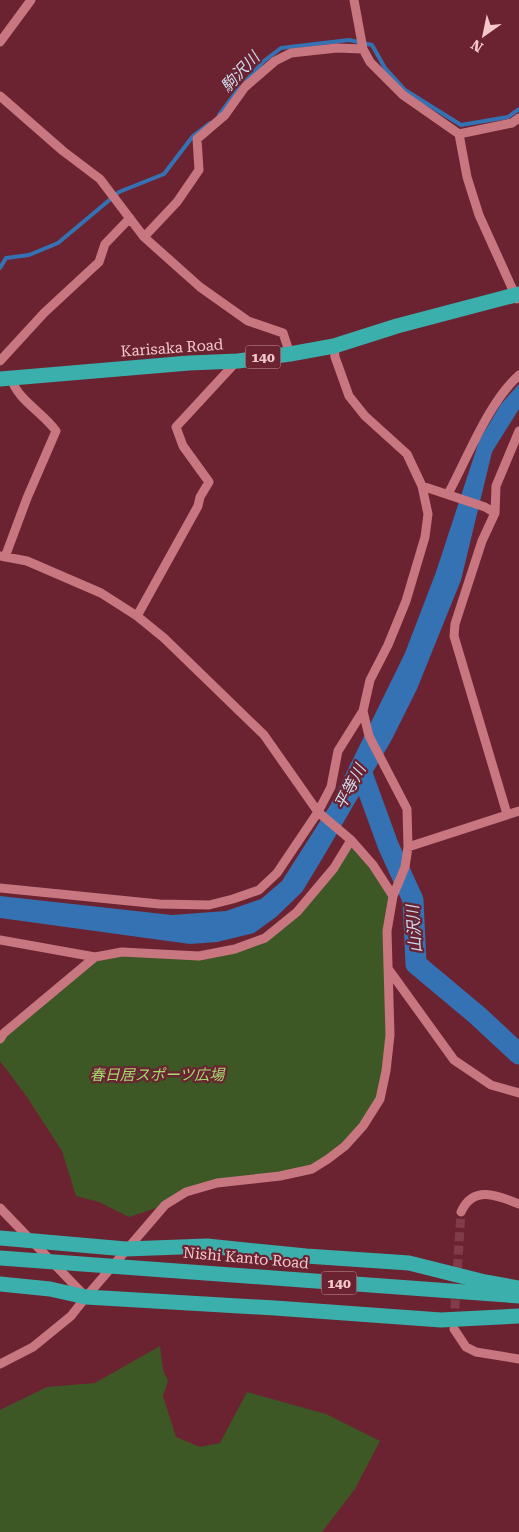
<svg xmlns="http://www.w3.org/2000/svg" width="519" height="1532" font-family="'Roboto Serif','Noto Sans JP',serif">
  <style>
    .green { fill: #3d5825 }
    .water { fill: #3472b3 }
    .lines { fill: none; stroke-linecap: round; stroke-linejoin: round }
    .stream { stroke: #3472b3; stroke-width: 4 }
    .river { stroke: #3472b3; stroke-width: 21 }
    .minor-tunnel { stroke: #803c48; stroke-width: 9; stroke-dasharray: 9 4.5; stroke-linecap: butt }
    .minor { stroke: #c87680; stroke-width: 9 }
    .highway { stroke: #3bafab; stroke-width: 15 }
    .labels { text-anchor: middle; dominant-baseline: central; stroke-width: 4.5; stroke-linejoin: round; paint-order: stroke }
    .shield { fill: #6b2331; stroke: #cb969d; stroke-width: 1 }
    .shield-label { font-size: 14px; font-weight: bold; fill: #f4c8cb }
    .street-label { font-size: 15px; fill: #f4c8cb; stroke: #6b2331 }
    .park-label { font-size: 15px; font-style: italic; fill: #a2dc71; stroke: #6b2331 }
    .water-label { font-size: 16px; font-style: italic; fill: #ceddef; stroke: #6b2331 }
  </style>
  <rect width="100%" height="100%" fill="#6b2331"/>
  <!-- green -->
  <path class="green" d="M351,840L393,896L387,931L390,1035L380,1099L363,1126L312,1169L217,1183L165,1205L129,1217L99,1202L76,1196L62,1151L27,1097L0,1061V1039L95,957L122,952L199,956L265,938L297,912Z
    M160,1346L163,1370L168,1381L163,1396L176,1437L200,1447L220,1443L247,1392L326,1414L380,1441L355,1489L322,1532H0V1410L47,1387L95,1383Z"/>
  <!-- water -->
  <path class="water" d="M519,384V409L492,452L461,580L417,689L391,741L322,859L302,892L276,917L254,933L217,942L190,944L0,918V896L172,915L226,911L261,899L282,881L331,804L405,653L436,572L479,441L501,404Z"/>
  <g class="lines">
    <!-- stream -->
    <path class="stream" d="M245,82L264,61L281,48L349,40L372,45L385,68L405,90L461,125L508,117L519,109
      M219,115L240,87
      M0,268L6,258L29,255L58,243L119,192L164,174L193,136L210,123"/>
    <!-- river -->
    <path class="river" d="M360,768L388,845L413,900L416,964L477,1015L519,1054"/>
    <!-- minor-tunnel -->
    <path class="minor-tunnel" d="M454,1322L461,1212"/>
    <!-- minor -->
    <path class="minor" d="M354,0L363,49L370,62L403,95L459,134L467,177L479,215L517,299
      M0,42L31,0
      M0,96L63,151L100,179L144,237L200,287L248,321L283,333L290,354
      M459,134L512,123L519,118
      M144,237L177,202L199,170L197,139L225,115L245,87L275,61L291,53L337,48L363,49
      M0,361L44,313L99,262L105,244L130,218
      M422,486L485,507L495,513
      M448,494C468,457 488,403 519,375
      M0,556L27,561L101,593L137,616L164,638L264,735L318,812L351,840L373,865L393,896
      M5,557L27,498L56,431C43,412 18,401 11,378
      M137,616L198,506L200,497L209,482L183,446L176,427L237,361
      M507,814L454,636L455,624L482,541L495,513L496,486L519,431
      M408,847L519,811
      M0,888L159,904L209,905L233,899L259,890L277,873L318,812L331,787L338,751L363,711
      M0,940L95,957
      M389,970L454,1060L491,1085L519,1093
      M0,1039L4,1033L95,957L122,952L199,956L235,949L265,938L297,912L334,868L351,840
      M0,1208L84,1295
      M461,1212C473,1185 497,1195 519,1204
      M454,1329L466,1347L476,1352L519,1359
      M0,1364L33,1347L71,1316L86,1297L165,1205L186,1192L217,1183L280,1176L312,1169L328,1159L345,1146L363,1126L380,1099L386,1071L390,1035L387,931L393,896L405,867L408,847L407,809L369,736L363,711L370,680L388,645L406,601L425,537L428,514L422,486L407,454L365,416L349,396L335,357L334,346"/>
    <!-- highway -->
    <path class="highway" d="M0,379L189,363L238,361L290,354L334,346L397,326L519,294
      M0,1238L126,1249L207,1246L306,1256L409,1263L485,1282L519,1288
      M0,1258L519,1296
      M0,1284L50,1289L86,1297L275,1308L441,1320L519,1316"/>
  </g>
  <g class="labels">
    <!-- shield labels -->
    <g class="shield">
      <rect x="245.5" y="345.5" width="35" height="23" rx="4"/>
      <rect x="321.5" y="1271.5" width="35" height="23" rx="4"/>
    </g>
    <g class="shield-label">
      <text x="263" y="357">140</text>
      <text x="339" y="1283">140</text>
    </g>
    <!-- street labels -->
    <g class="street-label">
      <text transform="translate(172 348) rotate(-4)">Karisaka Road</text>
      <text transform="translate(246 1258) rotate(5)">Nishi Kanto Road</text>
    </g>
    <!-- park labels -->
    <g class="park-label">
      <text x="157" y="1075">春日居スポーツ広場</text>
    </g>
    <!-- water labels -->
    <g class="water-label">
      <text transform="translate(240 72) rotate(-47)">駒沢川</text>
      <text transform="translate(350 787) rotate(-62)">平等川</text>
      <text transform="translate(414 929) rotate(-94)">山沢川</text>
    </g>
  </g>
  <!-- north arrow -->
  <g transform="translate(484 35) rotate(213)" stroke="#6b2331" stroke-width="4" paint-order="stroke">
  <path d="M0-4L9 19L0 12L-9 19Z" fill="#f4c8cb"/>
  <text y="-8" font-size="14" font-weight="bold" text-anchor="middle" fill="#f4c8cb">N</text>
  </g>
</svg>
